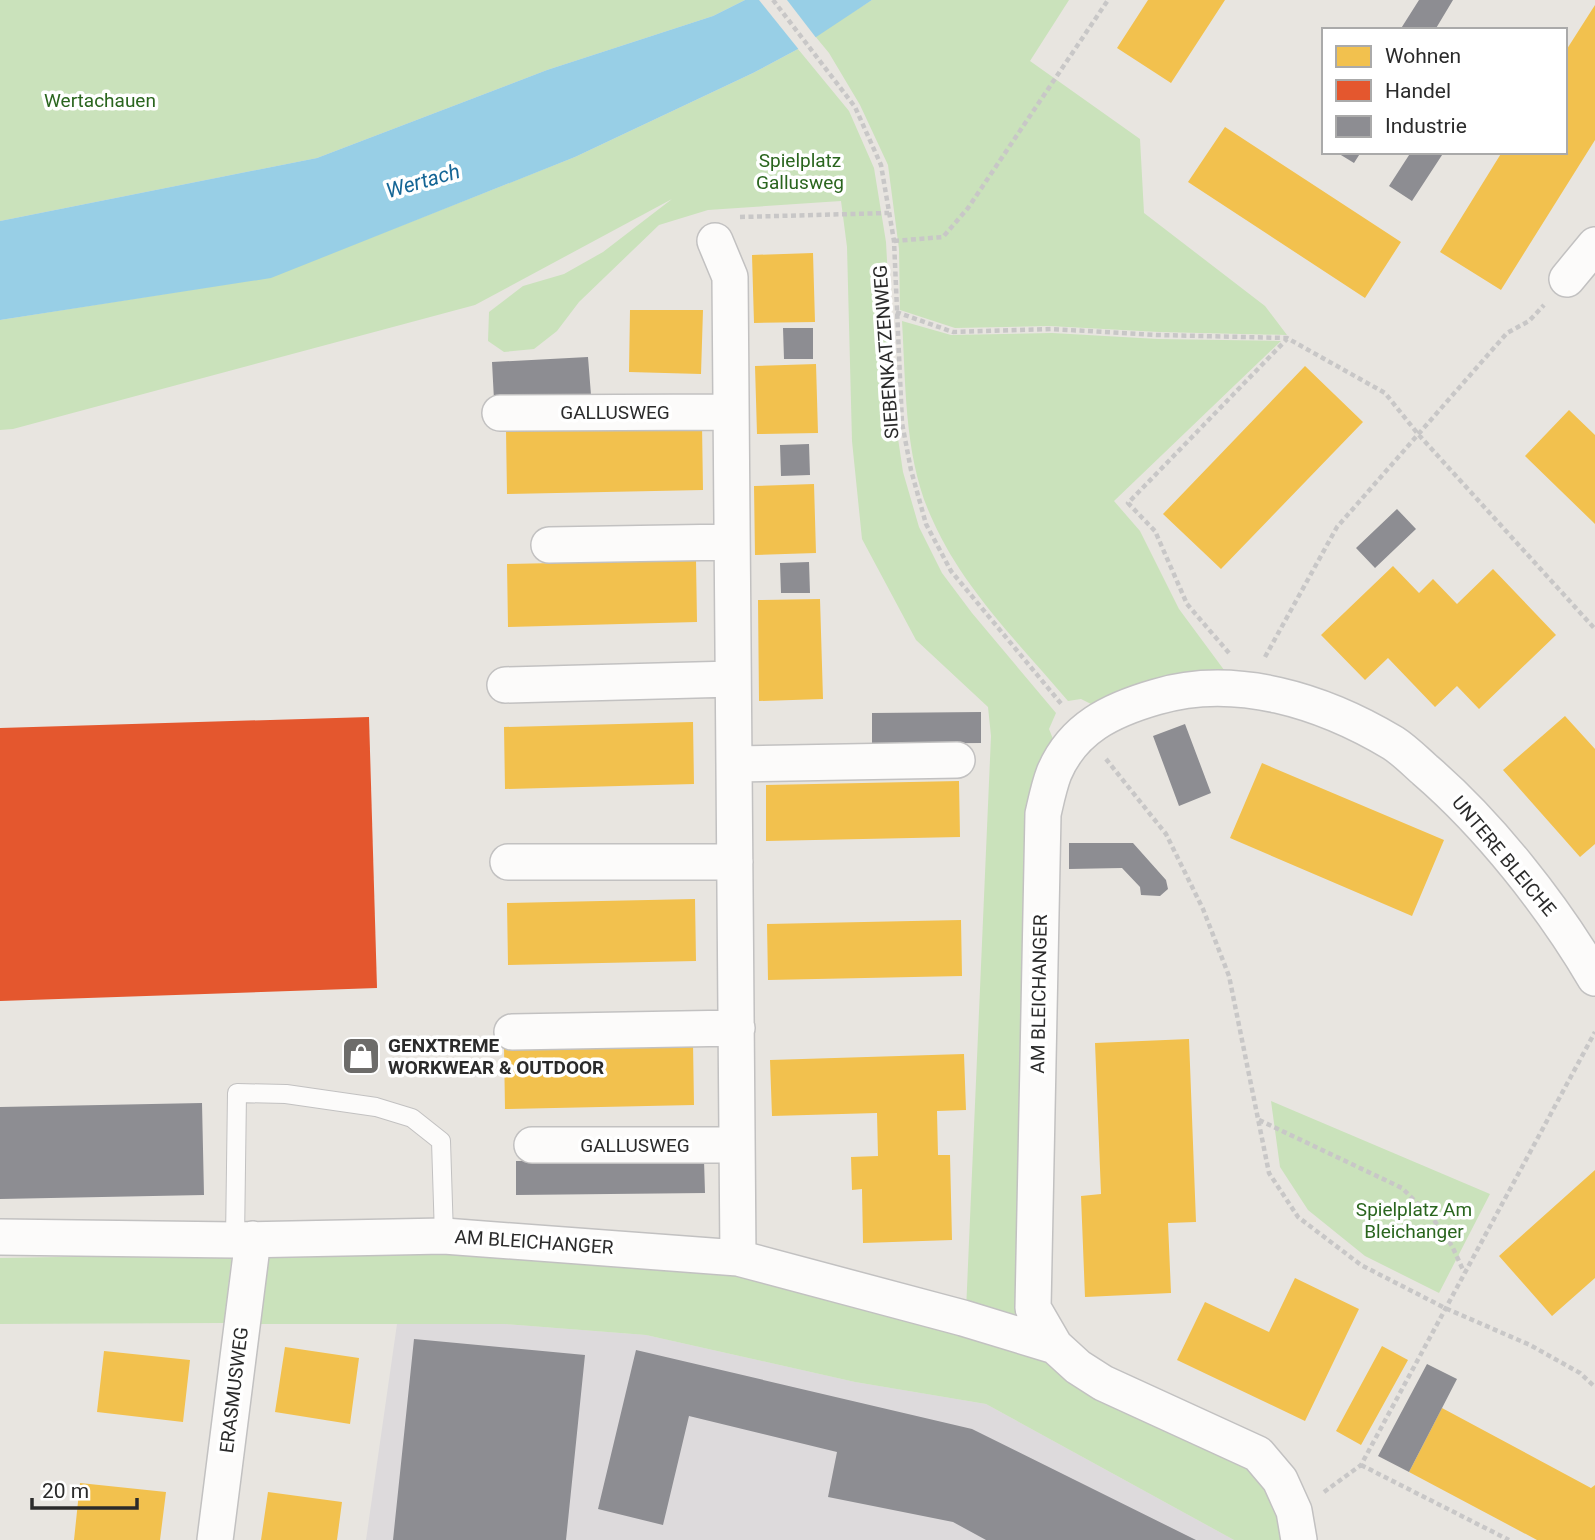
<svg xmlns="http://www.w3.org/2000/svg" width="1595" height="1540" font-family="Roboto,sans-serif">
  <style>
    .industrial { fill: #dddadc }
    .green { fill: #cae2bb }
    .water { fill: #98cfe6 }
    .pier { fill: #e8e5e0 }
    .homes { fill: #f2c14e }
    .shops { fill: #e4572e }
    .industry { fill: #8d8d92 }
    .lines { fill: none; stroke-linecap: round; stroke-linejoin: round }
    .service-casing { stroke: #c2c1c1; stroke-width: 20 }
    .minor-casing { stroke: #c2c1c1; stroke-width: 38 }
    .path { stroke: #c8c7c7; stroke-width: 4.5; stroke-dasharray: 5 3.5; stroke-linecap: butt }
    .service { stroke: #fcfbfa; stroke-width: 18 }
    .minor { stroke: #fcfbfa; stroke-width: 35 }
    .labels { text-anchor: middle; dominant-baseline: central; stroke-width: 7; stroke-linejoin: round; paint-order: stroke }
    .park-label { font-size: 19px; fill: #2a651e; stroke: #fff }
    .street-label { font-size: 19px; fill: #2b2b2b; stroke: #fff }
    .poi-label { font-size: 19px; font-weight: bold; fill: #2b2b2b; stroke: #fff; text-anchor: start }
    .water-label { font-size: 21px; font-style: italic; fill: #146595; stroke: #fff }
  </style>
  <rect width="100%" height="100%" fill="#e8e5e0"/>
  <!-- industrial -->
  <path class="industrial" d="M397,1324H505L646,1335L855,1382L986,1404L1234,1540H366Z"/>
  <!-- green -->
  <path class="green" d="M0,0H745L713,16L547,70L317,158L0,221Z
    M872,0H1069L1030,61L1140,139L1144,213L1265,306L1287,335L1159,332L1049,326L955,328L900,310L899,249L888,165L860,105L829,53L815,36Z
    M798,49L849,111L874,168L886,242L896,425L903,472L919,527L942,573L972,613L1056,713L1049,729L1055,744L1031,1329L966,1311L991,736L988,707L916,640L862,539L852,441L847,247L841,201L708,210L659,225L579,302L557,331L534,349L504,352L488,341L489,312L523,286L564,274L603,252L672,199L475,305L13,429L0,430V320L271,277L575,157L753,73Z
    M902,321L951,335L1052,333L1158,339L1281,341L1114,501L1140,531L1179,609L1230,678L1099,708L1081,699L1068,701C1020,644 964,590 933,521C904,460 906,387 902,321Z
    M1271,1101L1490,1194L1439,1293L1365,1256L1308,1210L1280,1167Z
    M264,1249L443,1250L735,1267L1045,1355L1252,1463L1290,1540H1234L986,1404L855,1382L646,1335L505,1324H255Z
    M232,1254L224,1323L0,1324V1258Z"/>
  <!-- water -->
  <path class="water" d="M745,0H872L798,49L753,73L575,157L271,278L0,320V221L317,158L547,70L713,16Z"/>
  <!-- pier -->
  <path class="pier" d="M759,0H787L817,39L800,51Z"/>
  <!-- homes -->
  <path class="homes" d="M1148,0H1225L1171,83L1117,48Z
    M1595,5V140L1501,290L1440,252L1502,152H1565V52Z
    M1225,127L1401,242L1365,298L1188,182Z
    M813,253L815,322L754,323L752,255Z
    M630,310H703L701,374L629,372Z
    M816,364L818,433L757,434L755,366Z
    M1305,366L1363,422L1221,569L1163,514Z
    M1569,410L1595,435V524L1525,456Z
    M702,425L703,490L507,494L506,430Z
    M814,484L816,553L755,555L754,486Z
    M696,560L697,622L508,627L507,564Z
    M1393,566L1419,593L1433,579L1457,604L1493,569L1556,635L1479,709L1457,686L1435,707L1388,658L1365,680L1321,635Z
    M820,599L823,699L759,701L758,600Z
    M1565,716L1595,749V844L1580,857L1503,770Z
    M693,722L694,784L505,789L504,727Z
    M1262,763L1444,840L1412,916L1230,838Z
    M959,781L960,837L766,841V785Z
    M695,899L696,961L508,965L507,903Z
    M961,920L962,976L768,980L767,924Z
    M1189,1039L1196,1222L1168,1223L1171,1293L1085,1297L1081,1196L1101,1194L1095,1043Z
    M693,1043L694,1105L505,1109L504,1047Z
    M964,1054L966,1110L937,1111L938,1155H950L952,1240L863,1243L862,1189L852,1190L851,1157L878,1156L877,1113L772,1116L770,1060Z
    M1595,1170V1278L1552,1316L1499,1256Z
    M1295,1278L1359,1309L1305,1421L1177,1360L1205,1302L1269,1332Z
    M1382,1346L1408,1360L1361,1445L1336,1431Z
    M285,1347L359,1358L350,1424L275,1412Z
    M104,1351L190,1360L183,1422L97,1412Z
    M1442,1408L1591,1488L1595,1485V1540H1537L1409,1472Z
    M80,1483L166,1492L160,1540H74Z
    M268,1492L342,1502L337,1540H261Z"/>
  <!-- shops -->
  <path class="shops" d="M369,717L377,988L0,1001V728Z"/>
  <!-- industry -->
  <path class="industry" d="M1419,0H1453L1435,30H1400Z
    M1336,152H1361L1354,163Z
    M1411,152H1444L1412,201L1389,186Z
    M783,328H813V359H784Z
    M588,357L591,395L494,400L492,362Z
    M809,444L810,475L781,476L780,445Z
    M1397,509L1416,529L1375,568L1356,548Z
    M809,562L810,593H781L780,563Z
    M981,712V743L872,744V713Z
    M1185,724L1211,793L1179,806L1153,736Z
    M1069,843H1133L1166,880L1168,889L1160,896L1141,895L1140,887L1122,868L1069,869Z
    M202,1103L204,1195L0,1199V1107Z
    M704,1160L705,1193L516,1195V1161Z
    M414,1339L585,1355L566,1540H393Z
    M636,1350L972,1429L1196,1540H986L953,1522L828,1497L837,1452L689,1416L663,1525L598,1509Z
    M1427,1364L1457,1379L1409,1472L1378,1456Z"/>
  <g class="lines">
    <defs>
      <path id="service" d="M235,1240L237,1093L286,1094L376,1107L412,1118L441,1141L444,1236"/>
      <path id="minor" d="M715,241L730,277L738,1258
        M1567,279L1595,245
        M500,413L731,412
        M549,545L732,542
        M505,685L733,679
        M734,764L957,760
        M508,862H735
        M512,1032L737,1028
        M532,1145H737
        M0,1237L235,1240L444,1236L738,1258L963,1318L1055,1346
        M215,1540L253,1239
        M1299,1540L1294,1511L1280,1480L1258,1454L1103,1383L1078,1367L1055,1346L1033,1308L1043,814C1046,801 1049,786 1054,773C1073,728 1111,710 1156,697C1235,673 1323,701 1393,743C1404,750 1415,761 1425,770C1489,825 1552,905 1595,978"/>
    </defs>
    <!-- service casing -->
    <use href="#service" class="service-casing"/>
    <!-- minor casing -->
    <use href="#minor" class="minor-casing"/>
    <!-- path -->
    <path class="path" d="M773,0L855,107L881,165L894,241L902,423L911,470L926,524L951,571L1063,706
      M740,217L889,213
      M894,241L943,237L968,208L1108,0
      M896,312L953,332L1051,329L1158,335L1287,338L1385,393L1418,434L1595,629
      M1229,653L1187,604L1155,531L1128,503L1287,339
      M1265,657L1337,527L1507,333L1529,321L1544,305
      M1106,759L1166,834L1203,909L1229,976L1269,1173L1298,1217L1361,1265L1445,1308L1530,1345L1580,1373L1595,1387
      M1259,1120L1402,1188L1434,1220L1452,1246L1464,1272
      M1361,1465L1509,1540
      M1324,1492L1361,1465L1595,1032"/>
    <!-- service -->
    <use href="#service" class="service"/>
    <!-- minor -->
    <use href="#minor" class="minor"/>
  </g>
  <!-- icons -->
  <defs>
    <symbol id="shop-square" viewBox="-11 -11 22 22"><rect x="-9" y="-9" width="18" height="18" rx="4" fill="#6d6c6a" stroke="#fff"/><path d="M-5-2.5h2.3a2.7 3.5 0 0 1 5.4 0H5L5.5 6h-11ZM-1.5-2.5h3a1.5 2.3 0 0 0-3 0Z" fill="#fff"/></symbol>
  </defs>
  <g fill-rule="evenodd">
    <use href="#shop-square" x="339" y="1034" width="44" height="44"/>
  </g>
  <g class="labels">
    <!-- park labels -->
    <g class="park-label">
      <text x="100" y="100">Wertachauen</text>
      <text x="800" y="160">Spielplatz<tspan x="800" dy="22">Gallusweg</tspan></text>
      <text x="1414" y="1209">Spielplatz Am<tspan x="1414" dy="22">Bleichanger</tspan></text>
    </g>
    <!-- street labels -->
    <g class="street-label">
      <text transform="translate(886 352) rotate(-94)">SIEBENKATZENWEG</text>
      <text x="615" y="412">GALLUSWEG</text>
      <text transform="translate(1504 856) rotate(50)">UNTERE BLEICHE</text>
      <text transform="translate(1039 994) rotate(-89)">AM BLEICHANGER</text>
      <text x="635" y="1145">GALLUSWEG</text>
      <text transform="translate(534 1242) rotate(4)">AM BLEICHANGER</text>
      <text transform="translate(234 1390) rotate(-83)">ERASMUSWEG</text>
    </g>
    <!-- poi labels -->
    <g class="poi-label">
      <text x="388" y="1045">GENXTREME<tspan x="388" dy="22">WORKWEAR &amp; OUTDOOR</tspan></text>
    </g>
    <!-- water labels -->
    <g class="water-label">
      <text transform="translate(423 181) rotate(-16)">Wertach</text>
    </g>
  </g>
  <!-- legend -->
  <rect x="1322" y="28" width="245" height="126" fill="#ffffff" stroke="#aaaaaa" stroke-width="2"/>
  <rect x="1336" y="46" width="35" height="21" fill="#f2c14e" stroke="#aaaaaa" stroke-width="2"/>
  <text x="1385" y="63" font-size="21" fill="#2b2b2b">Wohnen</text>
  <rect x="1336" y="80" width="35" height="21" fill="#e4572e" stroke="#aaaaaa" stroke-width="2"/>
  <text x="1385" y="98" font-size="21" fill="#2b2b2b">Handel</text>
  <rect x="1336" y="116" width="35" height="21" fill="#8d8d92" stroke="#aaaaaa" stroke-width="2"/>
  <text x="1385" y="133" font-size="21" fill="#2b2b2b">Industrie</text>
  <!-- scale -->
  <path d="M32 1498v10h105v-10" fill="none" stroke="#2b2b2b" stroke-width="3.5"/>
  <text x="42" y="1498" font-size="21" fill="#2b2b2b" stroke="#ffffff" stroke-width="5" paint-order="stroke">20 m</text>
</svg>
